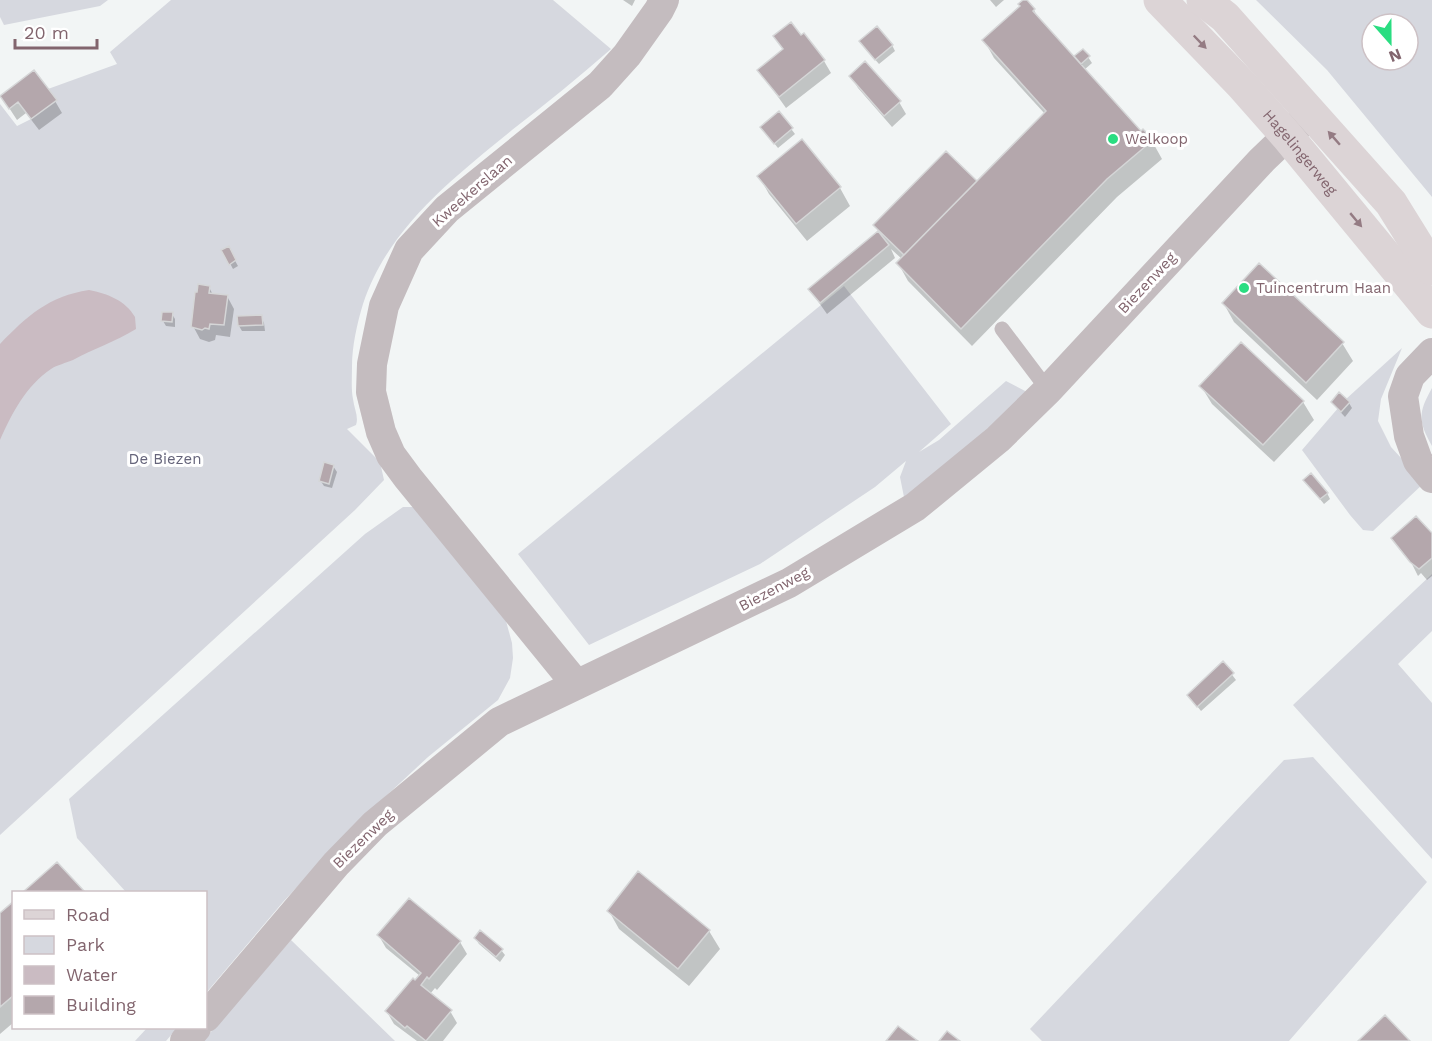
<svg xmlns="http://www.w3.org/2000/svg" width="1432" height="1041" font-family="'Work Sans',sans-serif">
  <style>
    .green { fill: #d6d8df; fill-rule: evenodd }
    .water { fill: #cabbc2 }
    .shadow { fill: #0003 }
    .building { fill: #b4a7ac; stroke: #d5d6d7; stroke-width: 1.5 }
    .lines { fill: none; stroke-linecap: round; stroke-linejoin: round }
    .lane { stroke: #c4bcbf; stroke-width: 15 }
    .street { stroke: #c4bcbf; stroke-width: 30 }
    .secondary { stroke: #dcd4d6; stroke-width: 33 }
    .oneway { fill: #947b83 }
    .poi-dot { fill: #2add81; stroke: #fff; stroke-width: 2 }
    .labels { text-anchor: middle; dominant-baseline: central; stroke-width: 6; stroke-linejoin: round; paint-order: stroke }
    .poi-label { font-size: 15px; fill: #82656e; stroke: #fff; text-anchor: start }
    .street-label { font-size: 15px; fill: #82656e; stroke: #fff }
    .park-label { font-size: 15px; fill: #65647a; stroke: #fff }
  </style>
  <rect width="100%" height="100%" fill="#f2f5f5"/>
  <!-- green -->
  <path class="green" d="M0,0H108L100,6L4,25L0,17Z
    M171,0H553L611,49C579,77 546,104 512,130C452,179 388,228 363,304C357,324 352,346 352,367C352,377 351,389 353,399C354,408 359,417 356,425L347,429L380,462L384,480L355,510L0,835V104L17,126L31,119L56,100L48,89L117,64L110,52Z
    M1256,0H1432V197L1327,70ZM1372,24H1408V60H1372Z
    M844,286L951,424L919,452L939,440L1006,381L1027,392L956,459L904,497L900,477L906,461L875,487L760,564L589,645L518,554Z
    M1402,348L1381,399L1378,421L1391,447L1424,483L1373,531L1363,530L1350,515L1302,450L1345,400Z
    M1432,388V446C1418,421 1418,413 1432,388Z
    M403,507H415L506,621L512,643L513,658L510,678L498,700L428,757L357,823L283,902L206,993V892H126L77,838L69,799L365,534Z
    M1432,574V631L1398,664L1432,703V859L1293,705Z
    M1313,757L1427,882L1289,1041H1042L1030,1029L1284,760Z
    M291,940L395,1041H203Z
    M147,1028H177L166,1041H135Z"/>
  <!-- water -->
  <path class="water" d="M89,290C108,294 125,300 135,317L136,329C115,342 93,349 73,360C66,363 57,365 51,369C26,386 12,413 0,440V344C27,316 49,296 89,290Z"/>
  <!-- shadow -->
  <path class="shadow" d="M623,0H635L632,6Z
    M990,0H1004L996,7Z
    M1034,10L1040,22L1080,63L1076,57H1088L1092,63L1084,70L1141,133L1143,131L1152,141L1162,159L1117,197L972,346L908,281L898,263L902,259L891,249L895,258L827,314L810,290L879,232L875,225L977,183L1045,114L994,58L984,40Z
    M775,37L824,61L831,73L786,108L759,70L784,50Z
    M892,45L895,51L879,64L864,47Z
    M851,76L899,102L906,114L892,127L858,88Z
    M2,97L55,101L62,113L39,130L26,113L17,120Z
    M779,113L795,134L778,148L765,132Z
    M759,176L840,188L850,206L807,241L769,194Z
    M228,248L238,266L233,269L223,250Z
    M209,287L213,295L227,296L234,309L230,337L216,335L215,340L209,342L200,339L193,326Z
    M1224,304L1342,343L1353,361L1317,400L1234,322Z
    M172,314L175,319V327L166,326L163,321Z
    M261,317L264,323L265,331H242L239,326Z
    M1201,386L1303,402L1314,420L1274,462L1212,404Z
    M1332,403H1349L1352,408L1345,417Z
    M333,466L337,472L332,488L324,486L320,480Z
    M1305,481L1327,493L1330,499L1324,504Z
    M1432,536V576L1427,580L1421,573L1418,576L1412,564L1400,550L1393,538Z
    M1223,663L1236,680L1201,711L1189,696Z
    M57,864L83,892H25Z
    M14,903V1022L0,1034V915Z
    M609,911L709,931L720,949L689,986L619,929Z
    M379,936L460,942L467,954L437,990L435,988L430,994L450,1011L457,1023L443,1041H417L394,1024L387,1012L420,976L386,948Z
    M475,938L501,950L505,955L500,962L479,944Z"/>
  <!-- building -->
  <path class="building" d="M1023,0H1027L1035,9L1033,11L1141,131L1143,129L1153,140L1107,179L961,329L896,263L1046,111L982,40L1020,6L1018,4Z
    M791,22L801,35L804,33L825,60L779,97L757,70L783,49L773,36Z
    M877,26L893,45L875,60L859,41Z
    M1083,49L1090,56L1081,64L1074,56Z
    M865,61L901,101L884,116L849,76Z
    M34,70L57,100L31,119L18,102L9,109L0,96Z
    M779,111L793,128L774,144L760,127Z
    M802,139L841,187L796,224L757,176Z
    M946,151L977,181L904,255L873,225Z
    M878,231L889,245L820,303L808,289Z
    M229,246L236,260L229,265L221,250Z
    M1259,263L1344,342L1306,383L1222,303Z
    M198,284L210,286L209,293L228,295L224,325L210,324L209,329L205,328L202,330L191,327L195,292H197Z
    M162,312H173L172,322L161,321Z
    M262,315L263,325L238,326L237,316Z
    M1241,342L1304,401L1263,445L1199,386Z
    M1339,392L1350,402L1341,412L1331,402Z
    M324,462L334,465L329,484L319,481Z
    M1311,473L1328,493L1320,499L1303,480Z
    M1416,516L1432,533V558L1419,569L1410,562L1391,538Z
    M1223,661L1234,673L1197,707L1187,695Z
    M57,862L85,892H23Z
    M638,871L710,930L678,969L607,911Z
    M409,898L461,941L429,979L427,977L421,985L452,1010L426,1041L407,1026L405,1028L385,1011L413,978L415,980L421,973L377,935Z
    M14,901V995L0,1007V913Z
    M480,930L503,949L496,957L474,938Z
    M1385,1015L1410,1041H1358Z
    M898,1026L918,1041H886Z
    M947,1031L960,1041H939Z"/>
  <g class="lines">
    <!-- lane -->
    <path class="lane" d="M1002,329L1048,390"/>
    <!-- street -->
    <path class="street" d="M1432,353L1410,376L1403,396L1409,436L1418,461L1432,478
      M576,684L408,478L391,455L381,432L371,392L372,364L384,306L409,250L447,209L600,85L627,55L659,10L664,0
      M206,1017L336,864L375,824L499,722L789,583L915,507L998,439L1048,390L1262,160L1305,119
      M185,1041L196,1028"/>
    <!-- secondary -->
    <g class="secondary">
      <path id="s1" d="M1160,0L1242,85L1287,136L1432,312"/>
      <path d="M1203,0L1225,17L1391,203L1432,269"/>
    </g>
  </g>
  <!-- one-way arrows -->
  <defs><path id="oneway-solid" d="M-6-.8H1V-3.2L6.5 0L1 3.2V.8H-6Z" transform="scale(1.5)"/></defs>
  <g class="oneway">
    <use href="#oneway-solid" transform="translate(1200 42) rotate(46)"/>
    <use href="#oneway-solid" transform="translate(1334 138) rotate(-131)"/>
    <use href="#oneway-solid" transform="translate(1356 220) rotate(50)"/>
  </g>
  <!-- markers -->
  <g class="poi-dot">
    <circle cx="1113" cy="139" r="6"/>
    <circle cx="1244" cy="288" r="6"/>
  </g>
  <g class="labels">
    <!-- poi labels -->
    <g class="poi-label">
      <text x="1125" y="139">Welkoop</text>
      <text x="1256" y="288">Tuincentrum Haan</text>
    </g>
    <!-- street labels -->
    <g class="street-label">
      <text stroke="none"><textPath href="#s1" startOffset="207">Hagelingerweg</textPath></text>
      <text transform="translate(472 191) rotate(-41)">Kweekerslaan</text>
      <text transform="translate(1147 283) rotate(-47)">Biezenweg</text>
      <text transform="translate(774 589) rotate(-28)">Biezenweg</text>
      <text transform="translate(363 839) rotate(-44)">Biezenweg</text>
    </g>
    <!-- park labels -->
    <g class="park-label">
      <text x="165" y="459">De Biezen</text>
    </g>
  </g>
  <!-- legend -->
  <rect x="12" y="891" width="195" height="138" fill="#ffffff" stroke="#cdc1c5" stroke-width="1.5"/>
  <rect x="24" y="910" width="30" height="9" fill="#dcd4d6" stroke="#cdc1c5" stroke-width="1.5"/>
  <text x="66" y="921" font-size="18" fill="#82656e">Road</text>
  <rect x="24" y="936" width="30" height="18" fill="#d6d8df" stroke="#cdc1c5" stroke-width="1.5"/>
  <text x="66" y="951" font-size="18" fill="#82656e">Park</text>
  <rect x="24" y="966" width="30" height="18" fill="#cabbc2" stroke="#cdc1c5" stroke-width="1.5"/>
  <text x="66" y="981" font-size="18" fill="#82656e">Water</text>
  <rect x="24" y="996" width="30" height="18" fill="#b4a7ac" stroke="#cdc1c5" stroke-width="1.5"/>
  <text x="66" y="1011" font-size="18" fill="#82656e">Building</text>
  <!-- north arrow -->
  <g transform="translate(1390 42) rotate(159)"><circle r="28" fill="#ffffff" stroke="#cdc1c5" stroke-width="1.5"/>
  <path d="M0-4.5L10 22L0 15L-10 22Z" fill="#2add81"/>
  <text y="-9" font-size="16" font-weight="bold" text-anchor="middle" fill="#82656e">N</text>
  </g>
  <!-- scale -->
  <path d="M15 39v9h82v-9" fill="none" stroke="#82656e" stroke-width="3"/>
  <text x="24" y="39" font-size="18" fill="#82656e" stroke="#ffffff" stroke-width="4.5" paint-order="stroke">20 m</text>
</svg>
